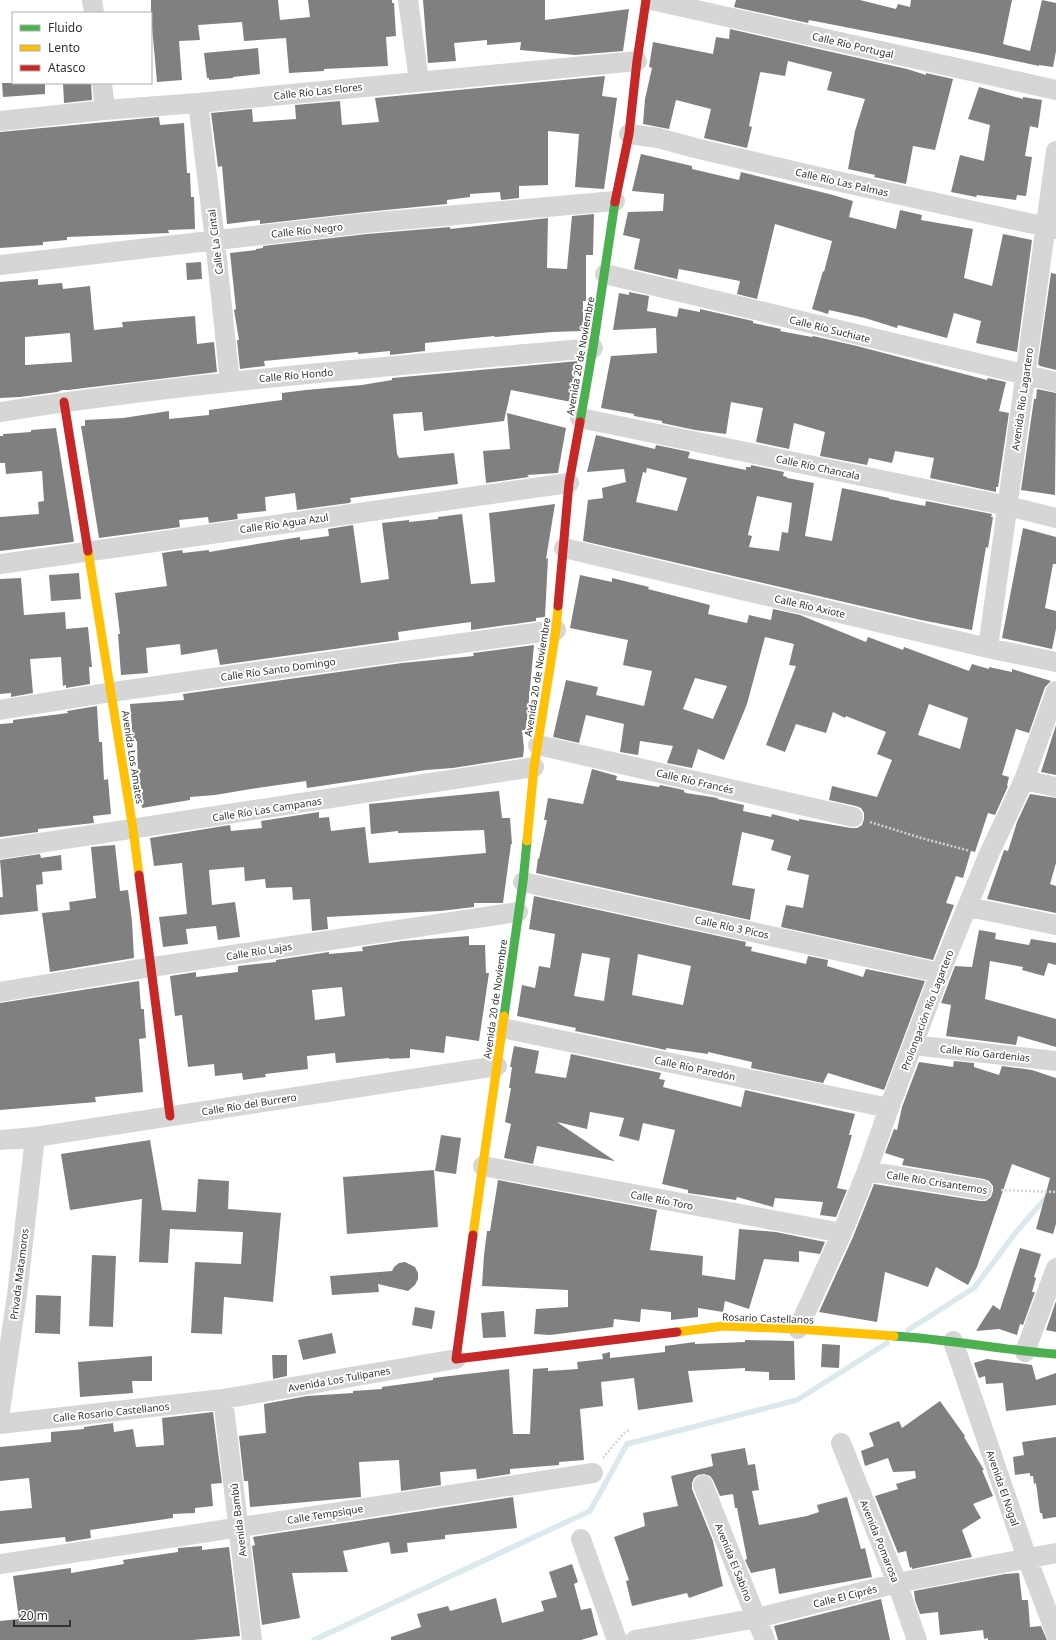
<svg xmlns="http://www.w3.org/2000/svg" width="1056" height="1640" font-family="'Noto Sans',sans-serif">
  <style>
    .lines { fill: none; stroke-linecap: round; stroke-linejoin: round }
    .stream { stroke: #dbe9ee; stroke-width: 5.5 }
    .building { fill: #808080; fill-rule: evenodd }
    .path { stroke: #d4d4d4; stroke-width: 2.5; stroke-dasharray: 2 2; stroke-linecap: butt }
    .street { stroke: #d6d6d6; stroke-width: 20 }
    .fast { stroke: #4caf50; stroke-width: 9 }
    .slow { stroke: #ffc107; stroke-width: 9 }
    .jam { stroke: #c62828; stroke-width: 9 }
    .labels { text-anchor: middle; dominant-baseline: central; stroke-width: 4; stroke-linejoin: round; paint-order: stroke }
    .street-label { font-size: 10px; fill: #323232; stroke: #fff }
  </style>
  <rect width="100%" height="100%" fill="#fff"/>
  <g class="lines">
    <!-- stream -->
    <path class="stream" d="M908,1330L974,1288L1017,1231L1056,1186
      M314,1640L590,1511L627,1444L797,1400L887,1343"/>
  </g>
  <!-- building -->
  <path class="building" d="M151,0H278L280,20L310,17L308,0H392V3H394L396,36L386,37L388,66L324,69V71L289,73L286,38L244,41L242,22L198,25L200,40L179,41L182,80L157,82L152,27H151Z
    M423,0H545V20L629,9L623,51L575,55L520,50L521,42L487,45V40L454,43L456,61L428,63Z
    M736,0H860L896,9L898,4L910,7L911,0H1012L1003,44L1030,51L1042,0L1056,3V51L1053,67L1039,65V66L978,53L809,20L808,23L734,7Z
    M730,29L907,69L926,75V73L953,79L935,150L913,146L906,184L874,177L875,175L848,169L855,131L865,99L827,90L832,72L788,61L785,76L761,72L760,73L749,126L752,127L747,148L704,138L711,109L676,100L669,129L643,124L645,99L652,68L649,67L653,42L713,54L716,37L729,39Z
    M258,48L260,74L233,77V78L209,80V78H207L204,53Z
    M605,76L602,96L617,98L604,189L575,187L579,134L548,131V185L519,186V198L501,200L500,192L470,194V197L447,200V204L365,212L260,224V220L227,224L222,166L218,167L211,113L252,109L253,122L296,119L295,105L340,101L342,125L379,122L375,98Z
    M2,83H45V94L3,97Z
    M63,83H91L92,100L64,103Z
    M979,87L1023,99V97L1042,100L1038,128L1030,126L1025,156L1032,157L1026,196L1017,195L1016,200L977,195L976,197L951,192L960,155L984,161L990,125L968,119Z
    M159,117L160,125L184,123L187,173H190L191,197H194L195,229L168,230L169,233L67,237V240L43,242V245L0,248V132Z
    M641,154L692,166V169L739,180L741,172L833,195L853,201L849,217L896,229L900,210L922,215L921,220L973,229L964,278L992,286L1003,234L1032,240L1017,352L976,343L981,321L954,313L947,338L898,325L897,328L865,318L829,310L828,314L812,309L823,271L824,272L832,241L775,224L757,299L737,294L740,281L679,269L677,279L634,269L640,239L623,235L628,212L663,211L664,194L632,191Z
    M594,214L593,255H586V301H583V331L552,332L495,337L494,336L425,343V351L390,355V351L358,354V352L264,361L265,366L240,369L237,340H239L234,310L236,309L230,253L256,250V249L263,248V246L367,234L450,227V229L548,218L547,268L567,269L572,216Z
    M201,262L202,279L187,280L186,263Z
    M1051,273L1056,274V370L1040,366L1038,364Z
    M38,279V285L62,283L63,289L90,286L94,330L123,327L122,322L195,316L197,344L214,342L217,372L68,390H62L57,392L20,397L0,398V282ZM70,333L72,362L25,365V337Z
    M629,292L649,296L647,311L677,317L679,308L700,312V309L753,321V323L781,329L780,331L812,337L813,336L857,346L987,380L988,378L1006,382L999,411L1009,413L998,487H996V492L930,478L934,458L895,451L892,463L869,458L867,465L820,456L825,432L794,423L789,449L756,442L763,408L731,402L726,434L695,430L662,423V421L634,416V414L601,408L611,356L657,353L656,328L613,330L619,293L629,295Z
    M578,361L571,402L511,390L504,421L424,431L422,412L393,414L397,454L399,458L454,453L458,484L350,498L351,502L349,503L297,510L295,493L265,497L266,511L237,514L238,519L209,523L208,517L179,520L180,527L99,538L81,426H85V420L123,418L169,411V419L209,415V410L282,400V393L306,390L362,385L392,380V378Z
    M1037,389L1056,393L1055,495L1021,490L1034,399H1036Z
    M507,413L566,428L558,473L527,475L529,477L486,483L483,451L510,449Z
    M56,428L74,541L73,542L0,551V517L39,514L38,502L44,501L42,471L6,474L5,463H0V436H3V434L31,432V430Z
    M596,435L655,449L656,445L690,452L688,458L746,470V467H751V465L784,472L783,476L787,477V478L814,483L805,536L832,541L842,488L889,498V499L925,506L926,501L992,514L991,517H993L988,548L986,547L972,630L921,620L583,541L588,500L603,498L602,488L626,482L624,469L587,472ZM647,468L687,478L677,511L636,502L643,472L646,473ZM757,496L792,503L788,533L782,532L779,551L749,547L752,536L748,535Z
    M555,504L546,559L548,558L545,617L536,618V621L471,630V622L426,628L398,632L399,640L220,665L217,649L181,655L180,644L146,648L148,673L121,675L118,634H120L115,593L167,586L162,553L182,550L183,553L209,550V552L300,537V540L329,536L328,529L353,525L361,583L389,579L382,523L409,520V522L438,519V517L462,514L471,584L495,582L489,513Z
    M1023,528L1056,537V564H1053L1045,608L1056,611V629L1052,649L1002,638Z
    M79,573L81,599L51,601L49,575Z
    M580,575L612,582V578L649,587L648,589L710,605L708,614L747,623L749,615L771,620L773,609L800,615L866,642L868,637L903,650L904,647L969,671L972,664L989,669V667L1012,672V669L1051,681L1045,687L1029,733L1016,729L1002,775L1009,777L1007,786H1008L995,815L988,813L975,852L971,851L963,878L956,876L946,903L954,905L933,960L781,927L786,905L803,908L809,875L787,870L791,856L771,850L774,840L742,832L732,885L755,889L750,920L536,873L538,858L539,859L547,820H544L548,798L583,804L592,769L617,776L616,780L659,787L660,785L684,790V792L686,793L718,798L717,799L744,805L743,811L771,817L772,814L799,821V819L851,828H857L862,825L864,819V813L861,808L856,806L829,800L832,786L877,797L892,760L877,754L886,732L846,716L845,718L833,712L826,733L796,724L785,752L766,745L796,666L789,665L794,644L765,637L747,704L724,760L698,749L692,768L667,763L673,746L640,741L638,755L620,752L624,724L586,715L579,743L553,737L566,680L598,687L596,695L644,706L652,671L623,665L628,640L570,628ZM695,678L727,686L713,719L683,709ZM929,704L968,718L960,749L918,735Z
    M21,578L24,615L65,612L66,629L88,627L92,667H89L90,684L66,688V685L63,686L61,657L30,659L33,693L11,697V693L0,694V579Z
    M534,645L526,730H522L524,748L523,757L453,768L426,770L307,788L306,781L251,789L215,795L190,797V800L142,808L138,780L137,741H133L130,704L184,700L183,694L402,663L474,656L473,653Z
    M97,706L99,742H102L104,780L108,779L111,814L93,816L94,823L38,829V832L0,837V724L13,723V720L68,713L67,711Z
    M1056,725V775L1041,772Z
    M499,791L502,818H510L512,844H511L503,903H474V907L440,911L327,917L328,929L312,931L310,899L293,900L292,887L266,888L265,879L245,881L244,867L209,870L212,905L235,902L240,937L218,940L216,926L186,929L188,944L163,947L159,917L187,914L182,863L154,866L150,838L230,825L231,831L262,828L261,821L319,812V818L329,817L331,831L365,827L369,863L486,853L484,830L398,833V831L371,834L369,804Z
    M1030,794L1056,798V863L1050,884L1056,886V913L987,899L1004,850L1008,851L1017,822Z
    M115,845L120,891L128,890L132,921L134,958L50,972L42,913L70,910L69,902L96,898L91,847Z
    M40,854L41,858L61,855L62,870L42,872L43,884L36,885L38,911L0,915V897H3L0,860Z
    M534,896L746,942L745,946L752,947L751,951L806,964L808,956L828,960L827,966L863,977L866,969L925,981L884,1090L828,1073L823,1083L751,1068L752,1062L708,1052V1054L666,1048V1050L575,1031L576,1028L517,1016L522,985L535,988L539,966L550,968L555,934L529,929ZM582,953L610,958L604,1001L574,996ZM638,954L691,966L683,1005L632,995Z
    M979,930L996,933L995,939L1029,945L1031,939L1056,943V965L1048,963L1044,976L1022,970L1023,967L990,961L985,999L1056,1019V1047L1018,1036L1016,1045L946,1036L951,1005L941,1003L955,966L972,967Z
    M469,936V945H485L486,973H489L479,1041L446,1036L444,1053L410,1049V1058L389,1059V1058L336,1063L335,1053L307,1056L308,1069L265,1074L266,1077L243,1080L242,1073L215,1076L214,1064L188,1067L182,1015L175,1016L170,976L196,972V977L238,972V966L276,962V960L329,952V954L363,951L362,947L403,941ZM342,987L345,1016L315,1020L312,990Z
    M139,981L141,1009H144V1012L146,1038L139,1039L143,1092L95,1097L96,1102L0,1110V1003Z
    M514,1046L539,1051L535,1073L566,1078L571,1054L661,1073L659,1079L665,1080L663,1087L741,1107L745,1090L855,1114L849,1135H852L837,1188L847,1190L836,1217L820,1215L823,1202L775,1198L773,1207L737,1197L736,1200L688,1193V1190L662,1184L675,1130L643,1123L639,1141L619,1136L624,1118L590,1112L587,1129L557,1122L615,1161L537,1146L533,1164L504,1158L511,1124L505,1122L511,1088H509L512,1067H510Z
    M954,1061L974,1063V1067L999,1075L1002,1066L1032,1070L1056,1078V1224L1053,1234L1036,1229L1050,1178L1012,1164L977,1267L968,1285L936,1267L928,1287L885,1272L877,1322L819,1312L853,1237L874,1184L980,1201H986L991,1197L993,1191V1186L989,1181L984,1179L902,1165L904,1159L885,1153L894,1129L897,1130L902,1107L919,1062L953,1067Z
    M441,1135L461,1138L456,1174L435,1171Z
    M150,1140L162,1210L196,1212L198,1179L229,1181L228,1209L281,1213L273,1302L224,1297L222,1334L191,1333L195,1262L241,1264L243,1232L170,1229L168,1263L139,1262L142,1199L70,1210L61,1154Z
    M434,1170L438,1227L347,1234L343,1177Z
    M498,1180L657,1210L650,1250L703,1256L702,1275L735,1280L739,1229L776,1232L825,1242L820,1254L799,1251V1262L764,1259L749,1309L725,1301L723,1312L698,1308V1317L671,1320V1312L641,1309L640,1322L614,1319L613,1327L550,1335L534,1334L536,1309L568,1307V1290L482,1286L484,1255L487,1231H490Z
    M1020,1248L1041,1254L1034,1277L1036,1278L1032,1292H1035L1023,1325L1020,1324L1017,1335L999,1329L976,1331L993,1305L1000,1310Z
    M92,1255L116,1256L113,1327L89,1326Z
    M405,1262L415,1267L418,1273V1279L415,1285L408,1291L378,1284L379,1292L332,1295L330,1276L392,1271L394,1267L399,1263Z
    M36,1295L61,1296L60,1334L35,1333Z
    M1056,1301V1332L1046,1330Z
    M415,1307L435,1311L432,1329L412,1325Z
    M504,1311L506,1337L483,1338L481,1313Z
    M332,1333L336,1353L303,1360L298,1340Z
    M745,1340L794,1341L795,1380H769V1372L745,1371V1368L688,1371L693,1402L638,1410L634,1378L601,1382L603,1406L580,1409L584,1460L559,1462V1465L510,1469V1474L477,1479L476,1469L440,1472L441,1485L401,1491L399,1460L359,1462L361,1497L250,1507L248,1481H244L239,1436L266,1433L264,1404L307,1396L353,1393V1391L382,1389V1387L433,1380V1378L509,1369L513,1434H530L533,1369L548,1368V1371L578,1369L577,1362L603,1359L602,1354L610,1352V1358L665,1352V1346L695,1342V1344L745,1342Z
    M822,1344L840,1345L839,1368L821,1367Z
    M272,1355H287V1376L273,1379Z
    M152,1356V1381H132L133,1393L80,1397L78,1362Z
    M987,1359L1032,1365L1036,1380L1056,1373V1405L1006,1411L1003,1383L986,1384L985,1376L979,1378L974,1363Z
    M940,1401L965,1436L964,1437L984,1470H982L993,1496L973,1504L981,1518L962,1530L972,1557L912,1569V1567L910,1568L906,1551L898,1553L875,1496L898,1489L896,1484L916,1478L915,1471L893,1472L888,1458L865,1466L861,1451L874,1446L869,1433L899,1421L902,1428Z
    M213,1412L222,1483L211,1484L213,1506L195,1508V1513L173,1514V1518L90,1530L91,1538L66,1542L65,1537L0,1544V1511L32,1508L29,1478L0,1481V1447L51,1442V1432L84,1429V1427L113,1423L114,1432L133,1429L136,1447L164,1445L162,1418Z
    M1056,1437V1517L1043,1519L1042,1513H1040L1036,1483L1034,1484L1033,1476H1030V1473L1015,1475L1013,1457L1024,1455L1022,1442Z
    M745,1448L748,1465L755,1464L759,1490L752,1491L759,1525L807,1516L819,1512L817,1505L847,1497L861,1549L865,1548L872,1577L779,1594L775,1568L751,1573L745,1560L747,1559L737,1508H735L733,1494L720,1496L713,1480L710,1476L704,1474L698,1475L694,1478L692,1483V1489L713,1541L723,1586L689,1598L687,1593L632,1606L626,1581L629,1580L614,1537L645,1526L643,1513L678,1506L671,1476L713,1466L711,1454Z
    M513,1497L517,1528L445,1535V1539L407,1543L408,1552L391,1554L389,1542L343,1551L348,1572L292,1573L300,1618L262,1625L252,1546L255,1545L253,1537Z
    M202,1546V1550L229,1547L240,1636L192,1640H0V1621L19,1619L13,1576L71,1568V1573L124,1564L123,1560L178,1552V1548Z
    M572,1564L578,1582L574,1584L581,1610L591,1608L598,1635L581,1640H391V1637L421,1627L417,1614L448,1606L450,1611L496,1598L502,1623L544,1611L541,1601L557,1597L549,1572Z
    M1019,1573L1022,1600H1028L1030,1627L1041,1626L1047,1640H988V1638L984,1639L983,1630L940,1635L938,1612L920,1614L915,1600L914,1591L1005,1574Z
    M881,1599L890,1640H778L774,1626Z"/>
  <g class="lines">
    <!-- path -->
    <path class="path" d="M870,822L921,838L970,851
      M1001,1190L1056,1192
      M603,1458L623,1434L630,1429"/>
    <!-- street -->
    <path class="street" d="M92,0L94,13
      M408,0L419,81
      M651,0L1056,90
      M102,83L105,110
      M198,103L215,240L230,382
      M0,121L105,110L198,103L637,61
      M629,134L658,138L695,148L832,180L1056,229
      M0,265L366,223L615,201
      M605,274L1056,382
      M0,412C197,381 395,366 593,348
      M580,418L1008,506L1056,518
      M564,548L988,648L1056,662
      M0,564L569,483
      M988,648L1056,151
      M0,710L112,692L556,630
      M538,745L853,817
      M1024,780L1056,787
      M0,849L534,767
      M523,882L940,973
      M969,907L1056,925
      M0,992L152,967L518,912
      M502,1028L889,1108
      M913,1045L1056,1061
      M0,1140L35,1137L497,1066
      M483,1166L842,1233
      M867,1171L982,1190
      M798,1329L842,1233L867,1171L889,1108L940,973L988,856L1024,780L1056,691
      M953,1341L1027,1558L1056,1634
      M1025,1352L1056,1268
      M223,1399L252,1640
      M0,1411L17,1295L35,1137
      M0,1424L223,1399L456,1359
      M841,1443L897,1583L917,1640
      M703,1485L765,1640
      M581,1539L617,1640
      M0,1564L593,1473
      M635,1640L757,1618L897,1583L1056,1553"/>
    <!-- fast -->
    <path class="fast" d="M580,422L593,348L615,202
      M504,1016L523,882L527,841
      M894,1336C948,1339 1002,1350 1056,1354"/>
    <!-- slow -->
    <path class="slow" d="M88,551L133,829L139,875
      M527,841L534,767L556,630L558,606
      M473,1235L504,1016
      M677,1332L723,1326L798,1329L894,1336"/>
    <!-- jam -->
    <path class="jam" d="M615,202L629,134L637,61L646,0
      M64,402L88,551
      M558,606L569,483L580,422
      M139,875L170,1116
      M473,1235L456,1359L677,1332"/>
  </g>
  <g class="labels">
    <!-- street labels -->
    <g class="street-label">
      <text transform="translate(853 45) rotate(13)">Calle Río Portugal</text>
      <text transform="translate(318 91) rotate(-6)">Calle Río Las Flores</text>
      <text transform="translate(842 182) rotate(13)">Calle Río Las Palmas</text>
      <text transform="translate(307 230) rotate(-6)">Calle Río Negro</text>
      <text transform="translate(215 242) rotate(-97)">Calle La Cintal</text>
      <text transform="translate(830 329) rotate(14)">Calle Río Suchiate</text>
      <text transform="translate(580 356) rotate(-80)">Avenida 20 de Noviembre</text>
      <text transform="translate(296 375) rotate(-5)">Calle Río Hondo</text>
      <text transform="translate(1022 399) rotate(-82)">Avenida Río Lagartero</text>
      <text transform="translate(818 467) rotate(12)">Calle Río Chancala</text>
      <text transform="translate(284 523) rotate(-8)">Calle Río Agua Azul</text>
      <text transform="translate(810 606) rotate(13)">Calle Río Axiote</text>
      <text transform="translate(278 669) rotate(-8)">Calle Río Santo Domingo</text>
      <text transform="translate(537 677) rotate(-81)">Avenida 20 de Noviembre</text>
      <text transform="translate(133 757) rotate(81)">Avenida Los Amates</text>
      <text transform="translate(695 781) rotate(13)">Calle Río Francés</text>
      <text transform="translate(267 809) rotate(-9)">Calle Río Las Campanas</text>
      <text transform="translate(732 927) rotate(12)">Calle Río 3 Picos</text>
      <text transform="translate(259 951) rotate(-9)">Calle Río Lajas</text>
      <text transform="translate(495 999) rotate(-82)">Avenida 20 de Noviembre</text>
      <text transform="translate(927 1010) rotate(-69)">Prolongación Río Lagartero</text>
      <text transform="translate(985 1053) rotate(6)">Calle Río Gardenias</text>
      <text transform="translate(695 1068) rotate(12)">Calle Río Paredón</text>
      <text transform="translate(249 1104) rotate(-9)">Calle Río del Burrero</text>
      <text transform="translate(937 1182) rotate(9)">Calle Río Crisantemos</text>
      <text transform="translate(662 1200) rotate(11)">Calle Río Toro</text>
      <text transform="translate(19 1274) rotate(-83)">Privada Matamoros</text>
      <text transform="translate(768 1318) rotate(2)">Rosario Castellanos</text>
      <text transform="translate(339 1379) rotate(-10)">Avenida Los Tulipanes</text>
      <text transform="translate(111 1412) rotate(-6)">Calle Rosario Castellanos</text>
      <text transform="translate(1003 1488) rotate(71)">Avenida El Nogal</text>
      <text transform="translate(325 1514) rotate(-9)">Calle Tempsique</text>
      <text transform="translate(238 1520) rotate(-97)">Avenida Bambú</text>
      <text transform="translate(880 1541) rotate(68)">Avenida Pomarosa</text>
      <text transform="translate(734 1562) rotate(68)">Avenida El Sabino</text>
      <text transform="translate(845 1596) rotate(-14)">Calle El Ciprés</text>
    </g>
  </g>
  <!-- legend -->
  <rect x="12" y="12" width="140" height="72" fill="#ffffff" stroke="#adadad"/>
  <rect x="20" y="25" width="20" height="6" fill="#4caf50" stroke="#adadad"/>
  <text x="48" y="32" font-size="12" fill="#323232">Fluido</text>
  <rect x="20" y="45" width="20" height="6" fill="#ffc107" stroke="#adadad"/>
  <text x="48" y="52" font-size="12" fill="#323232">Lento</text>
  <rect x="20" y="65" width="20" height="6" fill="#c62828" stroke="#adadad"/>
  <text x="48" y="72" font-size="12" fill="#323232">Atasco</text>
  <!-- scale -->
  <path d="M14 1620v6h56v-6" fill="none" stroke="#323232" stroke-width="2"/>
  <text x="20" y="1620" font-size="12" fill="#323232" stroke="#ffffff" stroke-width="3" paint-order="stroke">20 m</text>
</svg>
